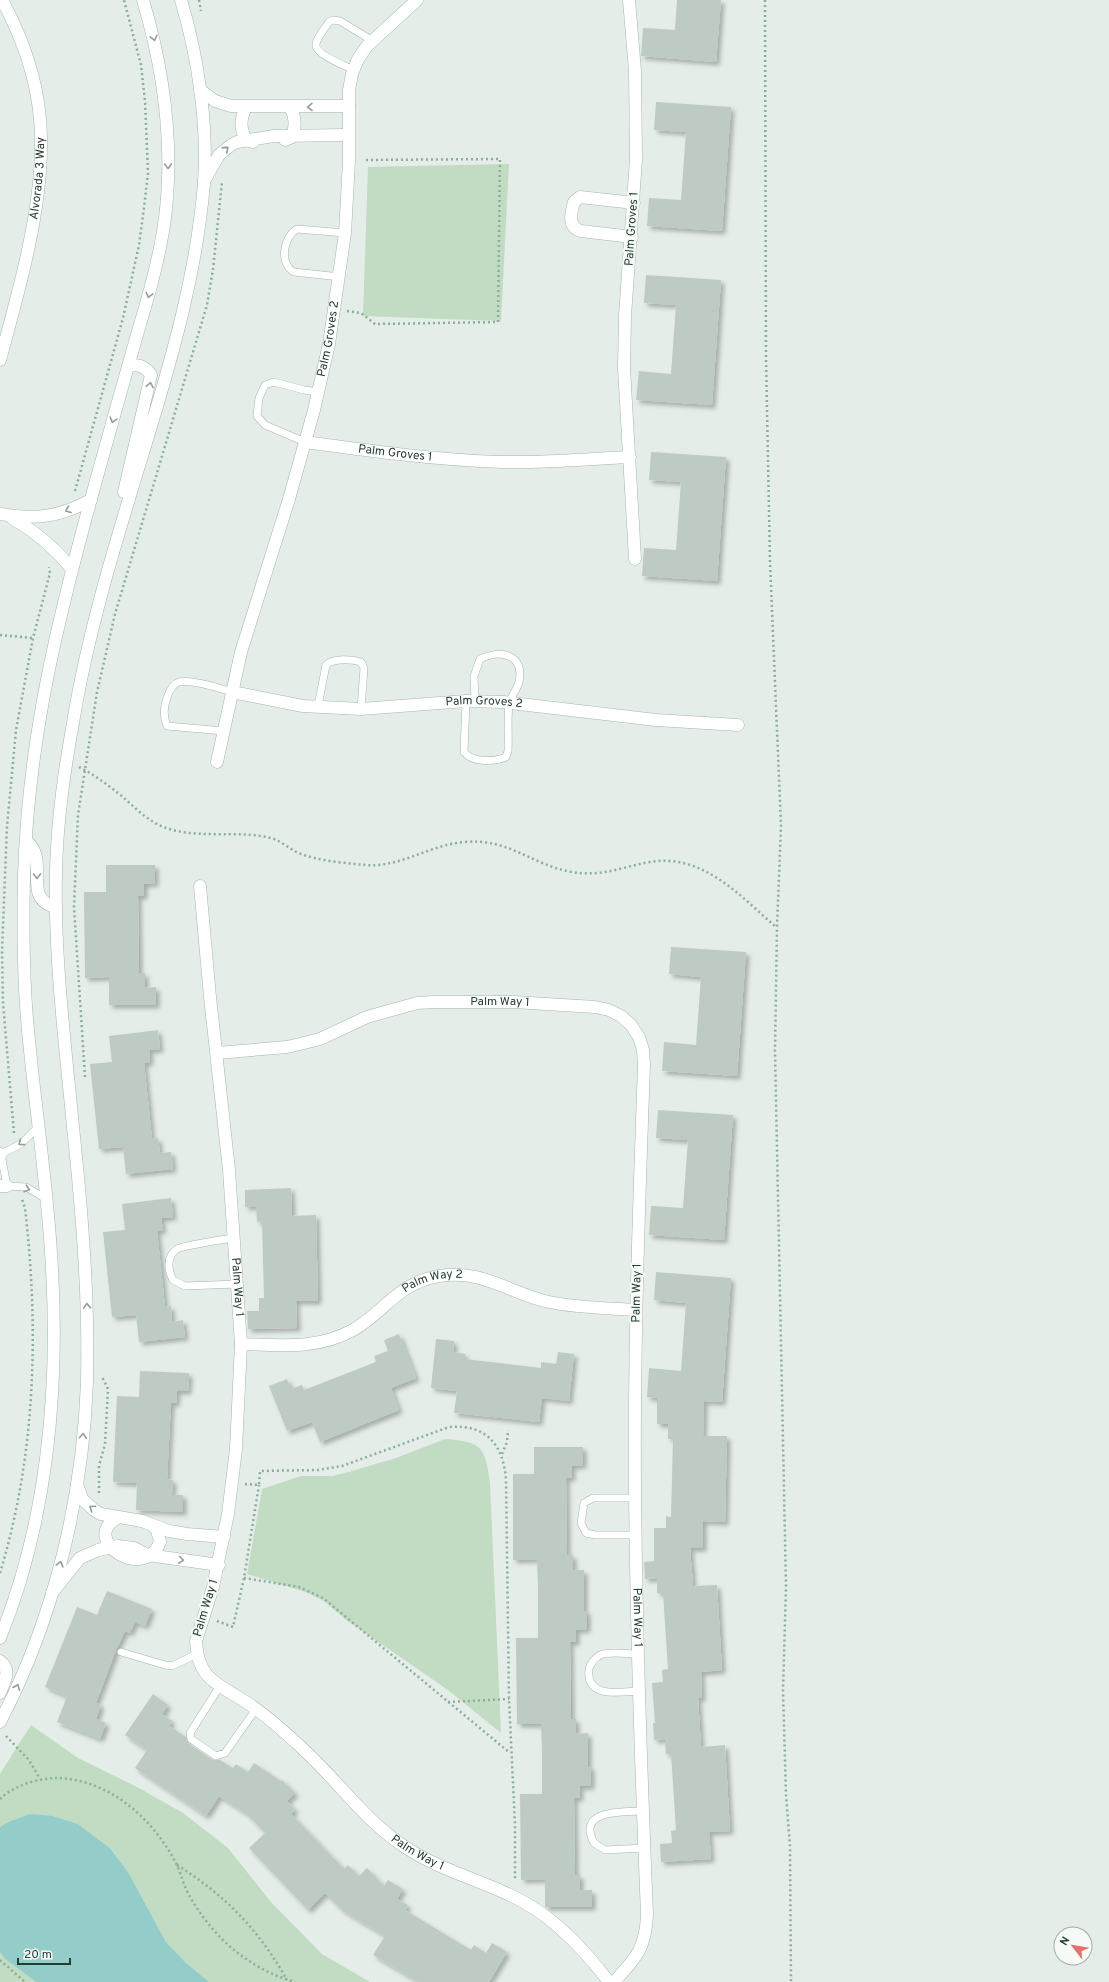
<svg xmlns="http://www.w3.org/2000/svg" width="1109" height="1982" font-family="Overpass,sans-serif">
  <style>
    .green { fill: #c1dcc2 }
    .water { fill: #93ccc9 }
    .building { fill: #becbc3; filter: url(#shadow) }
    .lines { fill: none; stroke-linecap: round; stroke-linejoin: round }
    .service-casing { stroke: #a8b5ae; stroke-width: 8 }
    .minor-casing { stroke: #a8b5ae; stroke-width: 13 }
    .tertiary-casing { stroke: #a8b5ae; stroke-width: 13 }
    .path { stroke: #89ae9a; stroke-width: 2.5; stroke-dasharray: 2 3; stroke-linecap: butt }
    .service { stroke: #fff; stroke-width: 7 }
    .minor { stroke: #fff; stroke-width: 12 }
    .tertiary { stroke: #fff; stroke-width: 12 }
    .oneway { stroke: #929e98 }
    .labels { text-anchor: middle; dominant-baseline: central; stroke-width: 4; stroke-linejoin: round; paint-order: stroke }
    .street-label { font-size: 12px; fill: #263d32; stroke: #f6faf7 }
  </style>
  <defs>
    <filter id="shadow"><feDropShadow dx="3.5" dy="3.5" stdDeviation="2" flood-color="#0004"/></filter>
  </defs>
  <rect width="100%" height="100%" fill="#e5ede8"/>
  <!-- green -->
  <path class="green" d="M509,164L501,321L363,316L368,167Z
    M445,1439C482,1442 485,1446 490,1483L501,1733L448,1690L345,1619L324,1601L306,1592L247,1574L262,1489L301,1476H333L352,1471L396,1458Z
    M31,1725L78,1758L139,1788L183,1813L228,1848L271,1902L322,1954L370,1982H209L186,1963L166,1942L128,1872L110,1848L78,1824L53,1816L6,1823L0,1827V1774Z
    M0,1952L5,1959L36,1982H0Z"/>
  <!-- water -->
  <path class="water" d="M30,1814L53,1816L78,1824L110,1848L128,1872L166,1942L186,1963L209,1982H36L5,1959L0,1952V1827L6,1823Z"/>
  <!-- building -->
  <path class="building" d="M677,0H721L716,62L641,56L643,28L675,30Z
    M656,102L731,107L722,231L647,226L649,198L681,200L686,132L654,130Z
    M646,275L721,280L712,405L636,400L639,371L671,374L676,305L644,303Z
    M651,452L726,457L717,581L642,576L644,548L676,550L681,482L649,480Z
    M106,865H155V883L144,884V896H138L139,973H145V988L156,987V1005H109V977L85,978L84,892H106Z
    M671,947L746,952L737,1076L662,1071L664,1042L696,1045L701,977L669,974Z
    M158,1030L160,1049L149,1050L150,1062L144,1063L152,1139L158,1138L160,1153L171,1152L173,1169L126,1174L123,1147L99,1149L90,1064L112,1062L109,1036Z
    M658,1110L733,1115L724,1240L649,1235L651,1206L683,1208L688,1140L656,1138Z
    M291,1188L292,1216L316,1215L318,1301H296L297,1328L248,1329L247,1311H259V1298H264L262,1221L257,1222L256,1206L245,1207V1190Z
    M171,1198L173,1217L161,1218L163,1230L157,1231L165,1307L171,1306L172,1322L183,1320L185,1337L139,1342L136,1315L112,1317L103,1232L125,1230L122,1204Z
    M656,1272L731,1278L722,1402L704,1401L703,1436H727L725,1522L703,1521V1548H690L693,1586L717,1585L722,1670L701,1672L702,1698H698L701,1747L725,1745L730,1831L709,1832L711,1859L661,1862L660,1844L672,1843L671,1831L676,1830L671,1754H666L665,1739L654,1740L653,1723H655L652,1683L663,1682L662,1670L668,1669L663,1593H657V1578L645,1579L644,1562L654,1561V1528H666V1516L671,1517L673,1439H668V1424H657V1398L647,1397L649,1368L681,1371L686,1303L654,1300Z
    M399,1334L416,1378L391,1388L399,1410L320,1442L312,1422L287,1431L269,1386L287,1379L291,1389L302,1385L304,1390L376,1362L374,1356L388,1351L384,1340Z
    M436,1339L454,1341L453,1352L465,1354V1359L541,1368V1362L556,1364L558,1352L574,1354L569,1401L542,1398L539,1422L454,1413L457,1391L431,1388Z
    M140,1371L189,1373L188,1391H177L176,1403H171L167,1479L173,1480L172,1495H183V1512L136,1510L137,1483L113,1482L117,1396L139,1397Z
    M534,1447H583V1465L572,1466V1478H566L567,1555H573V1570H584V1611H587V1629L576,1630V1642H570L571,1719H576V1734L588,1733V1767H591V1786H580V1798H574L575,1875H580V1890H592V1907H545V1879L521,1880L520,1794H542V1751L541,1724H517L516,1638H538V1587L537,1559L513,1560V1474H534Z
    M107,1591L152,1609L145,1626L135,1622L130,1633L125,1631L116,1650L96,1703L101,1705L96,1719L106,1723L100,1739L57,1722L67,1696L45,1687L77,1607L97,1615Z
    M153,1694L168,1705L162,1714L172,1721L169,1726L186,1737L188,1743L213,1760H220L233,1768L236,1764L248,1772L254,1763L281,1781L282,1780L295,1793L287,1801L295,1810L291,1814L344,1869L348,1865L359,1876L367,1868L384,1886L388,1880L403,1889L397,1899L408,1905L405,1910L471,1950L474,1945L486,1953L492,1943L507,1952L489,1982H419L373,1955L385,1936L342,1910L325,1893L308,1910L249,1848L265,1833L247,1814L219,1796L206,1816L135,1768L147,1750L125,1735Z"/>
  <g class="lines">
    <defs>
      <path id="service" d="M354,70C346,66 314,54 316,44C317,37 325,28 329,22L333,20L340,21L373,41
        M340,277L294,272C279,264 283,237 297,229L345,233
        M305,442L265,425L257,416L259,398L265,385L274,382L304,390L319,392
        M466,701L464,752C473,763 494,762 506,757L508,751C509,736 507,720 509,705C510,697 517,690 519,682C525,654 500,649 480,659L474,676L475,701
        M318,706L326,665C334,658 351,659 361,662L364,668L361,709
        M224,731L167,726C163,716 163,708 167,698C169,692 172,684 179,682C192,679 219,688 232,692
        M38,1127L21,1144L1,1154L7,1186L26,1187L45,1198
        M234,1238C225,1239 182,1246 177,1249C166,1256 168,1271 173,1280L185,1286L238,1284
        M635,1498H593L584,1503L581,1523L586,1533L595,1535H635
        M121,1652L165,1665L172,1666L197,1654
        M637,1654C626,1654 610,1651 600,1655C595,1658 590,1664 589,1669C585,1699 621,1692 638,1691
        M220,1686L190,1733L191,1739L216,1756L225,1753L256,1709
        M643,1811C623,1812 576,1809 594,1843L605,1850L645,1848"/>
      <g id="minor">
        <path d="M629,0L635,71L636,159L625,316L624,368L635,559"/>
        <path d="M200,90L215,101L231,106H349"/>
        <path d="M246,107C240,119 240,128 246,140L253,142"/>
        <path d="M285,140L292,137C296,126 296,117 290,107"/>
        <path d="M204,181L219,155L231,145L237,142L274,136L348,135"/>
        <path d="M632,237L581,231C567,227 571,213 574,202L580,197L634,203"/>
        <path id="s1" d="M0,360C18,294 41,214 41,146C42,95 26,44 2,0"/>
        <path id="s2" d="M305,442C370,451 436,460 502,462C545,463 588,459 630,457"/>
        <path d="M0,514C36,520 59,517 91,500"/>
        <path d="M12,518C36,532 54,547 71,568"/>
        <path id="s3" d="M232,692L303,706L361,709L466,701L503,702L656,720L738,725"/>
        <path id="s4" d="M217,762L241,652L289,499L314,410L329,344L345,233L349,161V90L352,74L358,59L367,46L417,0"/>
        <path id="s5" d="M200,886L210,997L229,1170L241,1344L236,1449L228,1514L213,1587L196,1641C197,1654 199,1667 209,1677C220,1688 236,1695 249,1704C268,1717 286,1733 303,1749C338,1781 364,1820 405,1847C438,1869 477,1879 512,1896C551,1914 584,1949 609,1982"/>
        <path id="s6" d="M217,1053L287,1047L304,1043L320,1039L367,1017L417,1003L434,1002H514L595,1007L609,1010L621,1016L631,1025L639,1037L643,1050L644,1065C639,1204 634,1343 635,1483C636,1627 641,1770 647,1914C646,1948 636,1958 614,1982"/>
        <path d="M0,1154H1"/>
        <path d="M0,1186H7"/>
        <path id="s7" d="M241,1344C280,1345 317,1350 353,1330C385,1312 397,1283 439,1276C484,1269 508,1293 549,1302C577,1308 607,1308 636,1310"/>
        <path d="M77,1484L82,1499L94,1510L101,1514L142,1521L169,1531L187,1534L224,1537"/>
        <path d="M117,1518C79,1540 145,1583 160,1542L157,1530L153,1526"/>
        <path d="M52,1593L80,1558L98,1550L118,1546L134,1548L148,1555L219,1565"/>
      </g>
      <path id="tertiary" d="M124,492L151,375C145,366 139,364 128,366
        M26,841C51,859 20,899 56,907
        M0,1638C47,1523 59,1392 52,1269C48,1186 34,1102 27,1019C23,971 23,923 24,876C28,739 58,618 94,488C111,427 128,365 146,304C154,276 161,248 165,218C174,145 164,71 143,0
        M0,1661C12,1670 4,1682 0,1693
        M0,1722C54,1619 83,1498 87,1382C89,1297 82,1212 73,1127C65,1042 54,957 56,872C57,822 64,772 73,723C89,624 120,529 149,433C174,351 197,269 204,183C208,123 198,57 181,0"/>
    </defs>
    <!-- service casing -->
    <use href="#service" class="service-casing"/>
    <!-- minor casing -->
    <use href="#minor" class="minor-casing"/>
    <!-- tertiary casing -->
    <use href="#tertiary" class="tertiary-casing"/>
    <!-- path -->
    <path class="path" d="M199,0L201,11
      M765,0L766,357L770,562L781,826L777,927L775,1051L786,1587L783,1691L786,1795L790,1846L791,1982
      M347,311L361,313L375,324L498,322L500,159L363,160
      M75,491L123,318L139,245L144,208L148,173L145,101L141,65L124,0
      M0,635L33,638
      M79,767C95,775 109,786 123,797C134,807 145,818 159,825C193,841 235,829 271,838C282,841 290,850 301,854C320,861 344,863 365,865C400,868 429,845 464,842C510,838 531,865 572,872C603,877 621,867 650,862C703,853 740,896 776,927
      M85,1077L74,907L78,815L91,731L97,692L115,614L207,305L213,269L222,182
      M14,1133L3,1003L2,951L7,826L16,730L33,638L50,573L49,567
      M502,1454L507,1442L508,1430
      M245,1484L259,1485L260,1471L318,1470L342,1466L449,1427C486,1424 503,1444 506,1479L509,1699L515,1825V1881
      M99,1493V1466L105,1444L108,1389L102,1377
      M0,1573C36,1454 39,1330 25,1208L22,1199
      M244,1578L299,1587L323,1598L510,1753
      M217,1621L233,1627L244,1578L259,1485
      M448,1702L509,1699
      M6,1736L29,1760L40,1779
      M0,1799C14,1785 39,1778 58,1778C111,1780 154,1820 177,1865C181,1874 183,1883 187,1891C195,1907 206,1922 218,1935C239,1957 266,1974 295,1982
      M177,1865C226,1896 259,1930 287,1980
      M0,1960L25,1982"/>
    <!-- service -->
    <use href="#service" class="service"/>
    <!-- minor -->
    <use href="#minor" class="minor"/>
    <!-- tertiary -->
    <use href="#tertiary" class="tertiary"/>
  </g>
  <!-- one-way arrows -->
  <defs><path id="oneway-chevron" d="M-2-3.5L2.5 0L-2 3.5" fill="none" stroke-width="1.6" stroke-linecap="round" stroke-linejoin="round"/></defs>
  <g class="oneway">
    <use href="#oneway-chevron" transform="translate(154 38) rotate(76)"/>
    <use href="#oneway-chevron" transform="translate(310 107) rotate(179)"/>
    <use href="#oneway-chevron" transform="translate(226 149) rotate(-40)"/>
    <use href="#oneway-chevron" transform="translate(168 166) rotate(89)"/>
    <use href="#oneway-chevron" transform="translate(149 295) rotate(104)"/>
    <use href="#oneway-chevron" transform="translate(150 385) rotate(-79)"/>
    <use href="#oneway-chevron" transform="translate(113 420) rotate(106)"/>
    <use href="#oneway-chevron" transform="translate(68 510) rotate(159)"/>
    <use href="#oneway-chevron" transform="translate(37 876) rotate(89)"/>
    <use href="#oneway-chevron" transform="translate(21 1143) rotate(143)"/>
    <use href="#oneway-chevron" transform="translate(27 1189) rotate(18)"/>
    <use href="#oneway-chevron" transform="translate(87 1306) rotate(-92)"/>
    <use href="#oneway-chevron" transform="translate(83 1436) rotate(-86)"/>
    <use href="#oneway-chevron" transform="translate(92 1508) rotate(-145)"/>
    <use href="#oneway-chevron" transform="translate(181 1560) rotate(8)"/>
    <use href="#oneway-chevron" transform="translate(60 1564) rotate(-75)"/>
    <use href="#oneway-chevron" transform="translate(17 1687) rotate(-67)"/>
  </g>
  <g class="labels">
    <!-- street labels -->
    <g class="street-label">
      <text stroke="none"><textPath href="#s1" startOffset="186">Alvorada 3 Way</textPath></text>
      <text transform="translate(632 229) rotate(-86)">Palm Groves 1</text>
      <text stroke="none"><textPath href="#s4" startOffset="438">Palm Groves 2</textPath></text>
      <text stroke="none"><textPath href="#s2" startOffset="91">Palm Groves 1</textPath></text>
      <text stroke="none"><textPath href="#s3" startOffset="254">Palm Groves 2</textPath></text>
      <text stroke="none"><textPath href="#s6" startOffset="291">Palm Way 1</textPath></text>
      <text stroke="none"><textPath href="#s7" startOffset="210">Palm Way 2</textPath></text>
      <text stroke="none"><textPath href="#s5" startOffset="403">Palm Way 1</textPath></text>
      <text transform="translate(637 1293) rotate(-89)">Palm Way 1</text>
      <text transform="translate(206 1608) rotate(-73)">Palm Way 1</text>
      <text stroke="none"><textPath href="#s6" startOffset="1023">Palm Way 1</textPath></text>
      <text stroke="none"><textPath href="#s5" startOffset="1075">Palm Way 1</textPath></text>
    </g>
  </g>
  <!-- north arrow -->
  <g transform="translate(1073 1946) rotate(301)"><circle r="19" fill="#f6faf7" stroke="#a3aea8"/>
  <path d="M0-3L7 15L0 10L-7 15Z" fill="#e5706c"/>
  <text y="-6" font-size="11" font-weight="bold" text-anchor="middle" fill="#263d32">N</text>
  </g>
  <!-- scale -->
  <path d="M18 1958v6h52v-6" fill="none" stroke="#263d32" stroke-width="2"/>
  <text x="24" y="1958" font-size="12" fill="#263d32" stroke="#f6faf7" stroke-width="3" paint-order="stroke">20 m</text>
</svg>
